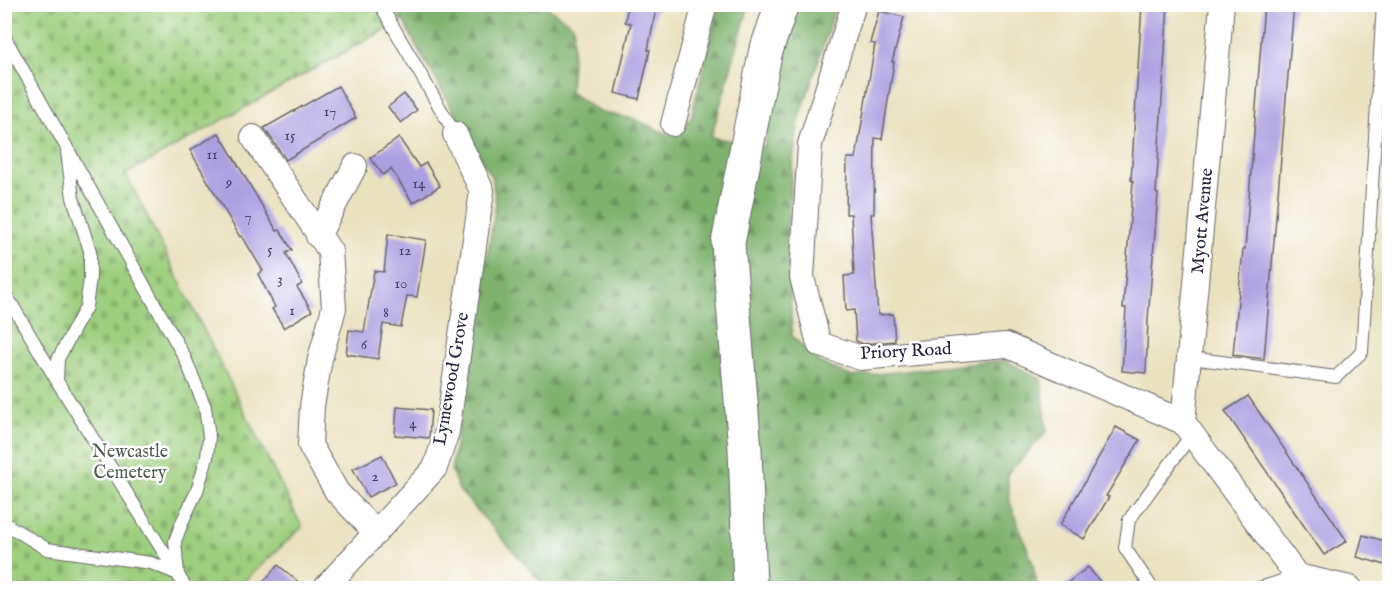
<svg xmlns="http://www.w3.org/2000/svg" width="1394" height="593" font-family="'IM FELL English',serif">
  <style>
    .forest { fill: url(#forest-firs); stroke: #506a54; stroke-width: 1.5 }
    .cemetery { fill: url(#cemetery-stones); stroke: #60785c; stroke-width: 1.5 }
    .building { fill: #aa9fe1 }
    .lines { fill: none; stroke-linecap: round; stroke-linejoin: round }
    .service-casing { stroke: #686569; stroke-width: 14 }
    .minor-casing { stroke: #686569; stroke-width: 26 }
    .trunk-casing { stroke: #686569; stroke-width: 35 }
    .service { stroke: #fff; stroke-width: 12 }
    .minor { stroke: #fff; stroke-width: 24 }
    .trunk { stroke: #fff; stroke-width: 33 }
    .labels { text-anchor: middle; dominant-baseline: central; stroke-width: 5; stroke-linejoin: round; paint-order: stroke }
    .number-label { font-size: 15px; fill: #444164 }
    .street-label { font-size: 18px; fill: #22223b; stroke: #fff }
    .park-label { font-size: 18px; fill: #4d5f52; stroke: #fff }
  </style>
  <defs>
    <pattern id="forest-firs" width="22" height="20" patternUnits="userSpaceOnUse" patternTransform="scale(1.5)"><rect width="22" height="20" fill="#7eb26d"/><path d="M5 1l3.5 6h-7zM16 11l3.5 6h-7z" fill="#67905b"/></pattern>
    <pattern id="cemetery-stones" width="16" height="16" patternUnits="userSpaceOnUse" patternTransform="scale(1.5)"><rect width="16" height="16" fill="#9dcf7e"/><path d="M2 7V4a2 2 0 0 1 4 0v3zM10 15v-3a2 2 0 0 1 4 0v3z" fill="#87b16e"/></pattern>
  </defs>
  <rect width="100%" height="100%" fill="#fff"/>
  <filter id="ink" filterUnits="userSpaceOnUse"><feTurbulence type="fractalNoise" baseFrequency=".0167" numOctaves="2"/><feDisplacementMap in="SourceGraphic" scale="12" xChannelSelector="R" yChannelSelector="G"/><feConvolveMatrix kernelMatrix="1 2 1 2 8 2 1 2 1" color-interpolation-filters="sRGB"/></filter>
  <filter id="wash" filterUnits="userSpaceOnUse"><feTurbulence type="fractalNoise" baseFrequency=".008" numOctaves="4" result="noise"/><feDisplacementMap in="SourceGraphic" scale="24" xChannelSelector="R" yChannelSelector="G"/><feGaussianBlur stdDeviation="1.35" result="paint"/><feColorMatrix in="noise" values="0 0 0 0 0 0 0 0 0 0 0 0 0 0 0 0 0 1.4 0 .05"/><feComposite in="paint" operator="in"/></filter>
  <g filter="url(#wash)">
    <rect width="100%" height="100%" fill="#eae1be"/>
    <!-- forest -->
    <path class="forest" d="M236,5H544L574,26L570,92L599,112L634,119L665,133L677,136L691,118L719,5H749L711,137L764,147L783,51L797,5H836L798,124L792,167L787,231L792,336L819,362L852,377L1004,360L1041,379L1047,432L1007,474L1010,502L1032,561L1038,588H546L459,490L451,470L496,204L492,177L419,51L403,20L228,116Z"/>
    <!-- cemetery -->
    <path class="cemetery" d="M395,4L403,19L126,174L302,527L237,588H5L4,5Z"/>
    <g id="blocks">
      <!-- building -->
      <path class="building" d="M628,4H657L648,50H650L639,99L615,93L631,23L625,22Z
        M1142,4H1168L1156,193L1158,194L1148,319L1146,373L1122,371L1126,308H1123L1133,181L1131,180Z
        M1264,4H1294L1264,359L1233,355L1243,249H1245Z
        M879,11L904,17L892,62H894L882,139L875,138L874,214H871L878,315L893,314L895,341L863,344L856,341L854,310L846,311L844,276L854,275L851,214H846L847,158H856L875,44L870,43Z
        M338,86L356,118L286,160L264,128Z
        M404,94L417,110L401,123L388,107Z
        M219,133L277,231L280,230L292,250L286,253L302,284L297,287L312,311L284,328L272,309L275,307L258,274L263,271L242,236L240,237L190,150Z
        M399,138L419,167L426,163L440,186L413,203L391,169L383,175L370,158Z
        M388,234L426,240L417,297L407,296L401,327L383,324L378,359L346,354L349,330L364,332L374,271L384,272Z
        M1248,396L1347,541L1324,555L1225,411Z
        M397,407L431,410L429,438L395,435Z
        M1116,427L1140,440L1106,496L1109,497L1084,539L1060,525Z
        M382,455L396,483L368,497L353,469Z
        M1363,535L1389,542V566L1357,557Z
        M278,565L306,588H258Z
        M1088,567L1105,588H1061Z"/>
    </g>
  </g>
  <g filter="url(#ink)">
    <use href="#blocks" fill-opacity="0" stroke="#686569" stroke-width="1.5"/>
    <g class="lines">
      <defs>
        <path id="service" d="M380,4L455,134
          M4,36L185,358L205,407L209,437L207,457L197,491L183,520L175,541L178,574L151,563L47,549L4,523
          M4,291L57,381L186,588
          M1191,358L1336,377L1362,352L1383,4
          M57,380L58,359L86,307L90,278V251L73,198L67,152
          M1152,588L1125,548L1129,520L1192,434
          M1260,588L1297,576"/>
        <path id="minor" d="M854,4L810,144L802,277L819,344L861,358L1006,345L1183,422
          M1222,4L1183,422L1297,576L1350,588
          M673,124L705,4
          M253,137L330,251L334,308L320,359L312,406L310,445L337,492L376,533
          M318,236L355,166
          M325,588L435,468L447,432L482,191L455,134"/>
        <path id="trunk" d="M750,588L745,449L728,243L765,54L782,4"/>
      </defs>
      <!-- service casing -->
      <use href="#service" class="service-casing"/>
      <!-- minor casing -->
      <use href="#minor" class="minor-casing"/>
      <!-- trunk casing -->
      <use href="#trunk" class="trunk-casing"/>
      <!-- service -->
      <use href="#service" class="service"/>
      <!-- minor -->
      <use href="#minor" class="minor"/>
      <!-- trunk -->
      <use href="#trunk" class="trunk"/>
    </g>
  </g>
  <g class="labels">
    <!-- number labels -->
    <g class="number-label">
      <text x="330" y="111">17</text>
      <text x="290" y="135">15</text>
      <text x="212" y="154">11</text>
      <text x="229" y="182">9</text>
      <text x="419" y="183">14</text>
      <text x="248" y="216">7</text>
      <text x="270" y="249">5</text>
      <text x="405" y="250">12</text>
      <text x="280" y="279">3</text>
      <text x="401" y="283">10</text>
      <text x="292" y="310">1</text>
      <text x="386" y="312">8</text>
      <text x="364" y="344">6</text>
      <text x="413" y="423">4</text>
      <text x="375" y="476">2</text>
    </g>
    <!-- street labels -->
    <g class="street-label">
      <text transform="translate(1203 221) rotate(-85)">Myott Avenue</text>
      <text transform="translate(906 352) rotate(-3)">Priory Road</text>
      <text transform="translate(452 379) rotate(-80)">Lymewood Grove</text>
    </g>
    <!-- park labels -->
    <g class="park-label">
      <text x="130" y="452">Newcastle<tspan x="130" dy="21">Cemetery</tspan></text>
    </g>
  </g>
  <!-- margin -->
  <rect width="1394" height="593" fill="none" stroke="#fff" stroke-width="24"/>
</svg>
